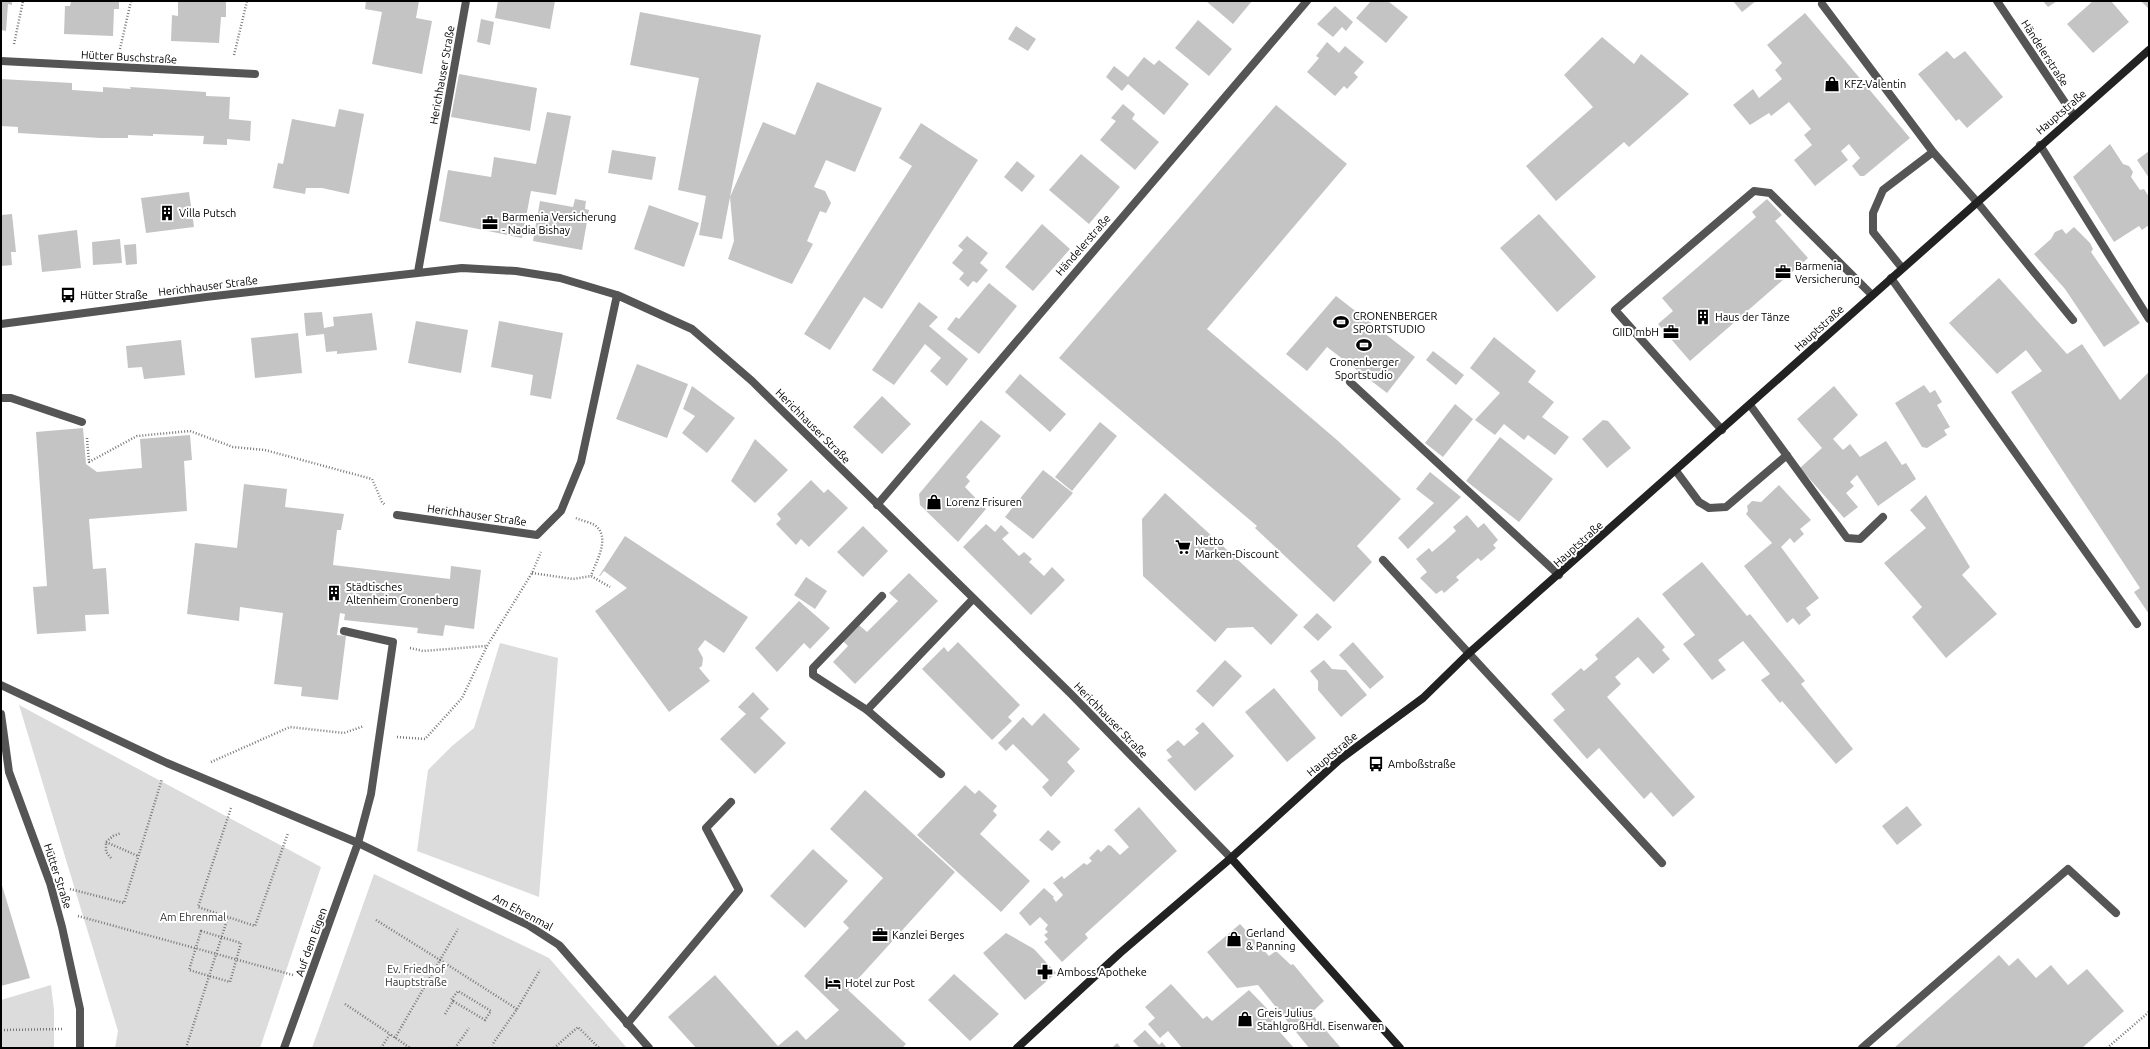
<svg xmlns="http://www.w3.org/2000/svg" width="2150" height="1049" font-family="Ubuntu,sans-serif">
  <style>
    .green { fill: #dcdcdc }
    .building { fill: #c4c4c4 }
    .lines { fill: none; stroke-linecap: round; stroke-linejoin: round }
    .path { stroke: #777; stroke-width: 2.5; stroke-dasharray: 1 2; stroke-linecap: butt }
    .lane { stroke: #555; stroke-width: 8 }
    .street { stroke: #555; stroke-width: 8 }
    .secondary { stroke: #222; stroke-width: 8 }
    .labels { text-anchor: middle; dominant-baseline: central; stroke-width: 4; stroke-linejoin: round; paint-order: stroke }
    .street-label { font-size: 11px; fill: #000; stroke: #fff }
    .poi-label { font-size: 11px; fill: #000; stroke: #fff; text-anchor: start }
    .park-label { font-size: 11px; fill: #333; stroke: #fff }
  </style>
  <rect width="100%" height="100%" fill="#fff"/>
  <!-- green -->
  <path class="green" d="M500,643L558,658L539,897L417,851L428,770L452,746L474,728Z
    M19,705L321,867L260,1048H115L118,1031Z
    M374,874L549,958L627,1048H312Z
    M51,985L54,1010V1048H1V1000Z"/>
  <!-- building -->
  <path class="building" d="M1,1H12V5L8,4L6,31L1,30Z
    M71,1H119V9H114L113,36L64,34L65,6H70Z
    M178,1H226V17H221L219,43L171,41L172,15L178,16Z
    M366,1H419L416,18L432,21L422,74L372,64L382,12L365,9Z
    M498,1H555L550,29L495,18Z
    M1206,1H1252L1233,24Z
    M1371,1H1388L1408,17L1386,43L1356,18Z
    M1733,1H1756L1742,12Z
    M2043,1H2057L2048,7Z
    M2093,1H2111L2129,22L2093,53L2067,24Z
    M2141,1H2149V9Z
    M1335,6L1353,22L1346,31L1342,27L1333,37L1317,24Z
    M640,12L761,35L722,239L699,235L706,196L678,190L699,78L630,65Z
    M1805,13L1910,138L1864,176H1860L1852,166L1860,158L1849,144L1841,151L1848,160L1815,186L1794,160L1812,145L1804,135L1811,129L1789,102L1771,116L1769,113L1750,125L1733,105L1753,89L1759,98L1782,79L1775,70L1782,63L1767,45Z
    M481,19L494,22L490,45L477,42Z
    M1198,20L1232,49L1209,76L1175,48Z
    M1016,26L1036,39L1028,51L1008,39Z
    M1602,37L1634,64L1641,54L1689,94L1629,147L1624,142L1556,201L1526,166L1593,107L1564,75Z
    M1327,42L1339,53L1345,46L1364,62L1354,73L1358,77L1347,89L1344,86L1335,96L1307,72L1319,58L1316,56Z
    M1947,51L1954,59L1965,51L2003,97L1967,128L1959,119L1956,121L1918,74Z
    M1144,57L1154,65L1159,60L1189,84L1164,115L1128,84L1122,91L1106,77L1114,66L1128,77Z
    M459,74L537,88L530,131L451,117Z
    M1,79L72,83V90L103,92V87L131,89L130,87L206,92V96L230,97L229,119L251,121L250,141L227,139V145L203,144L204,136L153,134V136L128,135V138H100L18,133V127L1,126Z
    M817,82L882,108L855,172L826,160L814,187L825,191L831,203L826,213L820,211L807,241L813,244L792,284L728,259L734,241L730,197L763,122L795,135Z
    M1123,104L1135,114L1132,119L1159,142L1135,170L1100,140L1116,121L1111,118Z
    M1276,105L1347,164L1207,329L1337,440L1401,499L1357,546L1372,562L1334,602L1255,528L1257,526L1059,358Z
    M339,109L364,114L349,194L322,188H306L305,194L273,188L278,163L283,164L292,119L335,127Z
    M547,112L571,116L556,195L531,191L522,238L439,221L448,170L491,177L494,157L536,164Z
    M921,123L978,160L882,309L864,297L830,350L804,334L912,166L899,158Z
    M2110,144L2123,164L2129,166L2133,172L2131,177L2140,190L2144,189L2149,197V225L2142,230L2139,226L2114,242L2073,177Z
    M612,150L656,157L652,180L608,173Z
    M2149,151V178L2137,160Z
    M1081,154L1120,187L1089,224L1049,190Z
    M1017,161L1035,176L1022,192L1004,177Z
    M189,192L194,227L146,233L141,198Z
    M575,199L586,201L585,209L589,210L582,250L533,241L540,201L573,207Z
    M1767,199L1782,215L1775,221L1808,258L1690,361L1658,324L1673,311L1662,298L1756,217L1752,212Z
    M649,205L699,223L684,267L634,249Z
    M12,214L16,252H11L12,265L1,266V215Z
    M1539,214L1596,277L1557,312L1500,248Z
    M1042,224L1070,249L1033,291L1005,267Z
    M2074,227L2090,243L2093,249L2091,252L2140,323L2104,347L2065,289L2034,254L2051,239L2055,232L2062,229L2066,234Z
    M77,230L81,268L42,272L38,235Z
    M967,236L988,253L980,263L988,270L977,283L973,281L968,287L959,279L964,273L952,263L963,250L958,246Z
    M120,239L122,263L93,265L92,242Z
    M136,244L137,264L126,265L124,245Z
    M1999,278L2067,354L2082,344L2120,400L2149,372V614L2134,592L2140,588L2011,392L2042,371L2026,350L1997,374L1949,323Z
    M989,283L1017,306L979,354L947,329L956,317L959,319Z
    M1336,296L1415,357L1387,393L1327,347L1307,371L1286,354Z
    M919,302L938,317L929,326L968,359L947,386L930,371L941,358L925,344L894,385L872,370Z
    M322,312L324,328L334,326L333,317L372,313L377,350L337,354V351L326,352L324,334L306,336L304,313Z
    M416,321L468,330L461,373L408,363Z
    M499,321L563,333L551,399L530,395L533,375L491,367Z
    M298,333L302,373L255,378L251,338Z
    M1494,337L1536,371L1528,382L1554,402L1542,417L1569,437L1555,455L1528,435L1524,440L1504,424L1495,435L1475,420L1500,393L1470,368Z
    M181,340L185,375L144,379L142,367L128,368L126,346Z
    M1433,351L1464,375L1456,385L1426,360Z
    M637,364L688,384L667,438L616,419Z
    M1020,374L1066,414L1050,432L1005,392Z
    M1924,385L1930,393L1935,390L1942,402L1937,405L1950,427L1944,430L1947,435L1927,448L1922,447L1895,403Z
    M692,386L735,418L707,453L682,433L695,416L683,409Z
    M1834,386L1858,415L1833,439L1843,450L1850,444L1860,457L1886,441L1902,465L1906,463L1916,479L1878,506L1857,475L1850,482L1854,486L1846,493L1858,507L1844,518L1800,468L1822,448L1797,419Z
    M882,396L911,424L882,454L853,427Z
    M1455,404L1473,419L1443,457L1425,443Z
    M981,420L1001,436L966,477L970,481L965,487L986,509L958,542L920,505L919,494Z
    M1603,420L1608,421L1631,448L1607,468L1582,439Z
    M1100,422L1117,436L1072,491L1055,477Z
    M83,428L86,464L97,472L142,468L140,439L190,435L192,460L184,461L187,511L89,519L93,569L106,568L109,614L85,615L86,631L37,634L33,587L47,586L36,432Z
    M1500,437L1553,479L1519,522L1466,481Z
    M755,439L788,470L755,503L731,481Z
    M1043,470L1073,493L1033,539L1005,517Z
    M1430,472L1461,497L1408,549L1398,538L1434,503L1416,489Z
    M811,480L824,493L828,489L848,508L809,547L801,539L796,545L776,524L781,519L777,514Z
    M244,484L287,489L285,507L344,514L341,530H337L333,565L450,579L451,566L481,570L474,629L445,625L443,636L417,633L418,628L344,620L345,614L340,613L337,635L346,636L338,700L301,696L302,687L274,684L283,613L240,607L239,621L187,614L195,543L237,548Z
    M1779,485L1811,520L1800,529L1804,534L1794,543L1790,538L1781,547L1819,598L1806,608L1811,615L1799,625L1793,618L1787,623L1744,566L1772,543L1746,514L1748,511L1747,506L1752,501L1761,502Z
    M1165,493L1298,615L1271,645L1253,627L1227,628L1215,642L1143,576L1142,519Z
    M1926,495L1970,567L1962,575L1997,614L1946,658L1912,617L1922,607L1884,563L1926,528L1910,510Z
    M1467,515L1478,528L1484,523L1498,540L1493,545L1496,548L1481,561L1478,558L1456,577L1459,580L1444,593L1442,590L1436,594L1420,578L1427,572L1416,559L1429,548L1432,552L1445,541L1456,531L1453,527Z
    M986,524L995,532L1001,525L1009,533L1002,539L1019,556L1024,552L1032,559L1029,562L1044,576L1052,567L1065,580L1031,615L963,547Z
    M863,526L888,551L863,577L837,552Z
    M625,536L748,617L724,653L705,640L698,649L703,658L702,666L699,668L710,681L669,712L595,611L627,588L604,571L600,576H599Z
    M1702,562L1747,616L1750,614L1805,681L1801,684L1853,749L1836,764L1782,701L1780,703L1761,680L1770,674L1743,641L1718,660L1726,670L1712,680L1683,644L1695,635L1662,594Z
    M909,573L938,601L855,684L833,662L848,646L843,641L859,625L867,632L898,601L889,593Z
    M806,577L827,591L815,609L794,595Z
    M799,601L830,628L810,649L804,643L777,672L755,648Z
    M1317,613L1332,627L1318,641L1303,627Z
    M1638,617L1665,647L1662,650L1670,659L1653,674L1638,657L1615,677L1621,684L1607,697L1695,797L1673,817L1651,792L1644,799L1599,748L1587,759L1553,720L1565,710L1551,694L1581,668L1584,671L1598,659L1595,655Z
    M958,642L1020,705L1008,717L1012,721L992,740L922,669L944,647L948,652Z
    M1353,642L1384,677L1370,689L1339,655Z
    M1225,660L1242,676L1213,707L1196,691Z
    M1324,660L1332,669L1346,670L1367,695L1341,717L1318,690V681L1310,671Z
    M1274,688L1316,738L1287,762L1245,712Z
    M753,692L769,709L760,718L786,743L755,774L720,739L746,714L738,707Z
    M1044,713L1080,749L1067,762L1075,771L1051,797L1042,787L1049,780L1013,744L1006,751L998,743L1023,717L1032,726Z
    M1203,722L1234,756L1195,791L1167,760L1172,757L1166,750L1178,740L1184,746L1199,733L1195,729Z
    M965,785L975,794L979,790L997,806L993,811L997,815L980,834L1030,881L1001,912L917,835Z
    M865,790L955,872L848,990L906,1044L902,1048H696L668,1017L715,975L778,1046L797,1030L806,1040L839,1010L804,976L849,928L843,922L883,878L830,829Z
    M1907,806L1922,825L1897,845L1882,826Z
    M1139,807L1177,851L1085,934L1088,938L1062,962L1044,942L1048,939L1044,935L1048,932L1045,929L1048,925L1040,917L1030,926L1019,913L1044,888L1054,897L1053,898L1056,902L1063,895L1053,883L1062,876L1064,879L1084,863L1087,865L1092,861L1089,858L1098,849L1101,852L1108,845L1111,846L1120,855L1129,847L1114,830Z
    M1048,830L1061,842L1052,851L1039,840Z
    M813,849L848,881L805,928L770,896Z
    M1,882L30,978L1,986Z
    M1240,924L1269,956L1276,951L1291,965L1293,964L1324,1001L1311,1013L1341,1048H1309L1258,985L1237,988L1207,952Z
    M1006,933L1034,949L1056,973L1025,1000L983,953Z
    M1999,955L2009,966L2018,958L2036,978L2051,965L2068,985L2087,969L2124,1011L2082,1048H1894Z
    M954,974L999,1014L970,1041L928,1000Z
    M1171,984L1203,1019L1207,1016L1212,1021L1249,990L1276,1018L1271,1022L1294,1048H1182L1168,1031L1160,1038L1148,1024L1155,1018L1145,1007Z
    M1145,1030L1159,1045L1162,1042L1167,1048H1140L1133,1041Z
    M1117,1043L1121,1048H1112Z"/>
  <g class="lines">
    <!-- path -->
    <path class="path" d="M14,44L23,1
      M120,49L131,1
      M234,55L247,1
      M87,438L89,462L137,436L190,431L233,447L265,450L372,479L382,502L385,505
      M576,518C582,521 591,522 596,526C611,539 595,563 591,576
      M532,573L573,579L591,576L610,587
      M410,648L423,651L486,646
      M397,737L425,739L462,698L487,646L532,573L541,552
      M211,762L290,727L344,733L364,726
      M231,808L198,907L255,926L288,833
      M106,842L138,856
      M111,858L106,852V842L113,836L121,833
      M70,889L124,903L162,779
      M78,916L293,975
      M376,920L440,960L458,929
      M201,931L241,943L230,982L189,970Z
      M345,1004L390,1034
      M517,1009L540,970
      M445,1014L453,1001L451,1000L458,991L491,1011L485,1020L453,1001
      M1,1030L62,1029
      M395,1038L440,960L517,1009L492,1045
      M186,1048L228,917
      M381,1048L390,1034L410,1048
      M455,1048L469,1028
      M554,1048L578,1027L599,1048
      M2107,1048L2149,1012"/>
    <!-- lane -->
    <path class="lane" d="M1822,4L1933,152
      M2040,145L2149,319
      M1902,268L1873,232V213L1883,190L1933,152L1977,202L2073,320
      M1891,278L2137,624
      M1350,382L1559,575
      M1,398H11L82,422
      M1750,405L1847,538L1860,539L1883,517
      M1722,430L1615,310L1754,191L1770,193L1872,295
      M1676,471L1699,502L1709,508L1726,507L1787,455
      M1383,560L1662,863
      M344,631L393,642L371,794L358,843
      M867,710L813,675V668L882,596
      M627,1024L739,890L706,828L731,802
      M1862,1048L2068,869L2116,913"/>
    <!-- street -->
    <path class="street" d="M1997,1L2074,116
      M1,61L255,74
      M418,272L466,1
      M1,324L206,297L462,268L516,271L560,278L617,295L692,329L752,381L1071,694L1231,858
      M877,505L1307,1
      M397,515L537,535L561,511L581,462L617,295
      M1,685L167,763L358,843L528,925L559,945L649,1048
      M1,714L9,772L50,883L62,927L80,1009V1048
      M941,774L867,710L973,599
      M284,1048L358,843"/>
    <!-- secondary -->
    <path class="secondary" d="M1231,858L1400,1048
      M1017,1048L1120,953L1231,858L1339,760L1423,698L1468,654L2149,50"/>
  </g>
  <!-- icons -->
  <defs>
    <symbol id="shop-bare" viewBox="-9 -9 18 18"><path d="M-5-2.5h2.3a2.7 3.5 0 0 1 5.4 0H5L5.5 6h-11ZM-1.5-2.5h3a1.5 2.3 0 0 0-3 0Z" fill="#000" stroke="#fff" stroke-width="2.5" paint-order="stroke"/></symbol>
    <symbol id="building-bare" viewBox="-9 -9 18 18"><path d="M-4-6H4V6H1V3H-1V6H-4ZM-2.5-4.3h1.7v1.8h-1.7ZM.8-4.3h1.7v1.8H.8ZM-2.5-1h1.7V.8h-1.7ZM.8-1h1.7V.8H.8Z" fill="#000" stroke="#fff" stroke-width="2.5" paint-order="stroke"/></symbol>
    <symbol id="office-bare" viewBox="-9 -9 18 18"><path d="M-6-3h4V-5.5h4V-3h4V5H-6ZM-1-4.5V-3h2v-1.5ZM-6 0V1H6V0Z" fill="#000" stroke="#fff" stroke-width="2.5" paint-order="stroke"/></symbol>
    <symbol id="bus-bare" viewBox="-9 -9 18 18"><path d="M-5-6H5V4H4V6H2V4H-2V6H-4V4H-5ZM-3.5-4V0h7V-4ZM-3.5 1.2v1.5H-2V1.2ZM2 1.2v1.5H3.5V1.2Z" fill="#000" stroke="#fff" stroke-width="2.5" paint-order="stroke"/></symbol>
    <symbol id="stadium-bare" viewBox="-9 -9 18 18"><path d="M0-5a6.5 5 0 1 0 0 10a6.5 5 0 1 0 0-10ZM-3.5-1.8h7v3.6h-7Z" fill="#000" stroke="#fff" stroke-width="2.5" paint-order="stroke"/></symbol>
    <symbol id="supermarket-bare" viewBox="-9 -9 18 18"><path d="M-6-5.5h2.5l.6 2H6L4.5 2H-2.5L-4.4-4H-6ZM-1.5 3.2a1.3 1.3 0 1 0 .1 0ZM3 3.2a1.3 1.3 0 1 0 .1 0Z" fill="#000" stroke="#fff" stroke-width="2.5" paint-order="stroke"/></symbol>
    <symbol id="pharmacy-bare" viewBox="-9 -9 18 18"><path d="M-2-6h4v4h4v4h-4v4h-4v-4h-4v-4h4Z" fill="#000" stroke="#fff" stroke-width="2.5" paint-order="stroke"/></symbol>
    <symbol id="hotel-bare" viewBox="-9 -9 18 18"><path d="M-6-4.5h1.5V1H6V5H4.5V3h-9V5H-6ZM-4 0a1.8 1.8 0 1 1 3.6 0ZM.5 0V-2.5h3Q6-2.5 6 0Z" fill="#000" stroke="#fff" stroke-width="2.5" paint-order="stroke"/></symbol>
  </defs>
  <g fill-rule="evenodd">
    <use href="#shop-bare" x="1821" y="73" width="22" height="22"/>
    <use href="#building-bare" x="156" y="202" width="22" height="22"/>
    <use href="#office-bare" x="479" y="212" width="22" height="22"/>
    <use href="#office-bare" x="1772" y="261" width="22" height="22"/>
    <use href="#bus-bare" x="57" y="284" width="22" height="22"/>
    <use href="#building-bare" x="1692" y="306" width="22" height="22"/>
    <use href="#stadium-bare" x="1330" y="311" width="22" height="22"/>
    <use href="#office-bare" x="1660" y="321" width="22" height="22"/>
    <use href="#stadium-bare" x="1353" y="334" width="22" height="22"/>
    <use href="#shop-bare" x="923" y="491" width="22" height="22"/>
    <use href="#supermarket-bare" x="1172" y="536" width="22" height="22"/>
    <use href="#building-bare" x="323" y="582" width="22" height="22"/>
    <use href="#bus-bare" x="1365" y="753" width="22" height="22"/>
    <use href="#office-bare" x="869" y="924" width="22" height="22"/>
    <use href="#shop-bare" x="1223" y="928" width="22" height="22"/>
    <use href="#pharmacy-bare" x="1034" y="961" width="22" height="22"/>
    <use href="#hotel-bare" x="822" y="972" width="22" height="22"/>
    <use href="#shop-bare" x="1234" y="1008" width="22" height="22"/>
  </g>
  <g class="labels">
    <!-- street labels -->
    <g class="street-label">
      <text transform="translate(2045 53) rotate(57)">Händelerstraße</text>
      <text transform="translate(129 57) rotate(3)">Hütter Buschstraße</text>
      <text transform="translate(442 75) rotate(-80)">Herichhauser Straße</text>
      <text transform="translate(2061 112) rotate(-41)">Hauptstraße</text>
      <text transform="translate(1083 245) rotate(-49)">Händelerstraße</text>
      <text transform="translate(208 286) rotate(-7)">Herichhauser Straße</text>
      <text transform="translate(1819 328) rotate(-42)">Hauptstraße</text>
      <text transform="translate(813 426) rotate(45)">Herichhauser Straße</text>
      <text transform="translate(477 515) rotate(8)">Herichhauser Straße</text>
      <text transform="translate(1578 544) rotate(-42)">Hauptstraße</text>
      <text transform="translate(1111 720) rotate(46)">Herichhauser Straße</text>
      <text transform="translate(1332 754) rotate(-40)">Hauptstraße</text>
      <text transform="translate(58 876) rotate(72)">Hütter Straße</text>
      <text transform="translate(523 912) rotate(28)">Am Ehrenmal</text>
      <text transform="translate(311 942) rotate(-70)">Auf dem Eigen</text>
    </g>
    <!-- poi labels -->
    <g class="poi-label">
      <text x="1844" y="84">KFZ-Valentin</text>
      <text x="179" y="213">Villa Putsch</text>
      <text x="502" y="217">Barmenia Versicherung<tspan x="502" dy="13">- Nadia Bishay</tspan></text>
      <text x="1795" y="266">Barmenia<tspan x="1795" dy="13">Versicherung</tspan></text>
      <text x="80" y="295">Hütter Straße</text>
      <text x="1353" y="316">CRONENBERGER<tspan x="1353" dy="13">SPORTSTUDIO</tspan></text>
      <text x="1715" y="317">Haus der Tänze</text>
      <text x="1659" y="332" text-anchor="end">GIID mbH</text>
      <text x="1364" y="362" text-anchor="middle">Cronenberger<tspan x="1364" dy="13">Sportstudio</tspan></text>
      <text x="946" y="502">Lorenz Frisuren</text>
      <text x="1195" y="541">Netto<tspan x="1195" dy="13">Marken-Discount</tspan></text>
      <text x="346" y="587">Städtisches<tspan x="346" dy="13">Altenheim Cronenberg</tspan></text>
      <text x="1388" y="764">Amboßstraße</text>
      <text x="1246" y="933">Gerland<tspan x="1246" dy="13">&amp; Panning</tspan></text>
      <text x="892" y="935">Kanzlei Berges</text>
      <text x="1057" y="972">Amboss Apotheke</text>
      <text x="845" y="983">Hotel zur Post</text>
      <text x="1257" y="1013">Greis Julius<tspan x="1257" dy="13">StahlgroßHdl. Eisenwaren</tspan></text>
    </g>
    <!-- park labels -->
    <g class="park-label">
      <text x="193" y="917">Am Ehrenmal</text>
      <text x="416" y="969">Ev. Friedhof<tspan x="416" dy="13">Hauptstraße</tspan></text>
    </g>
  </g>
  <!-- border -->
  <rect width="2150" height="1049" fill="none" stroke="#000000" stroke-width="4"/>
</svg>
